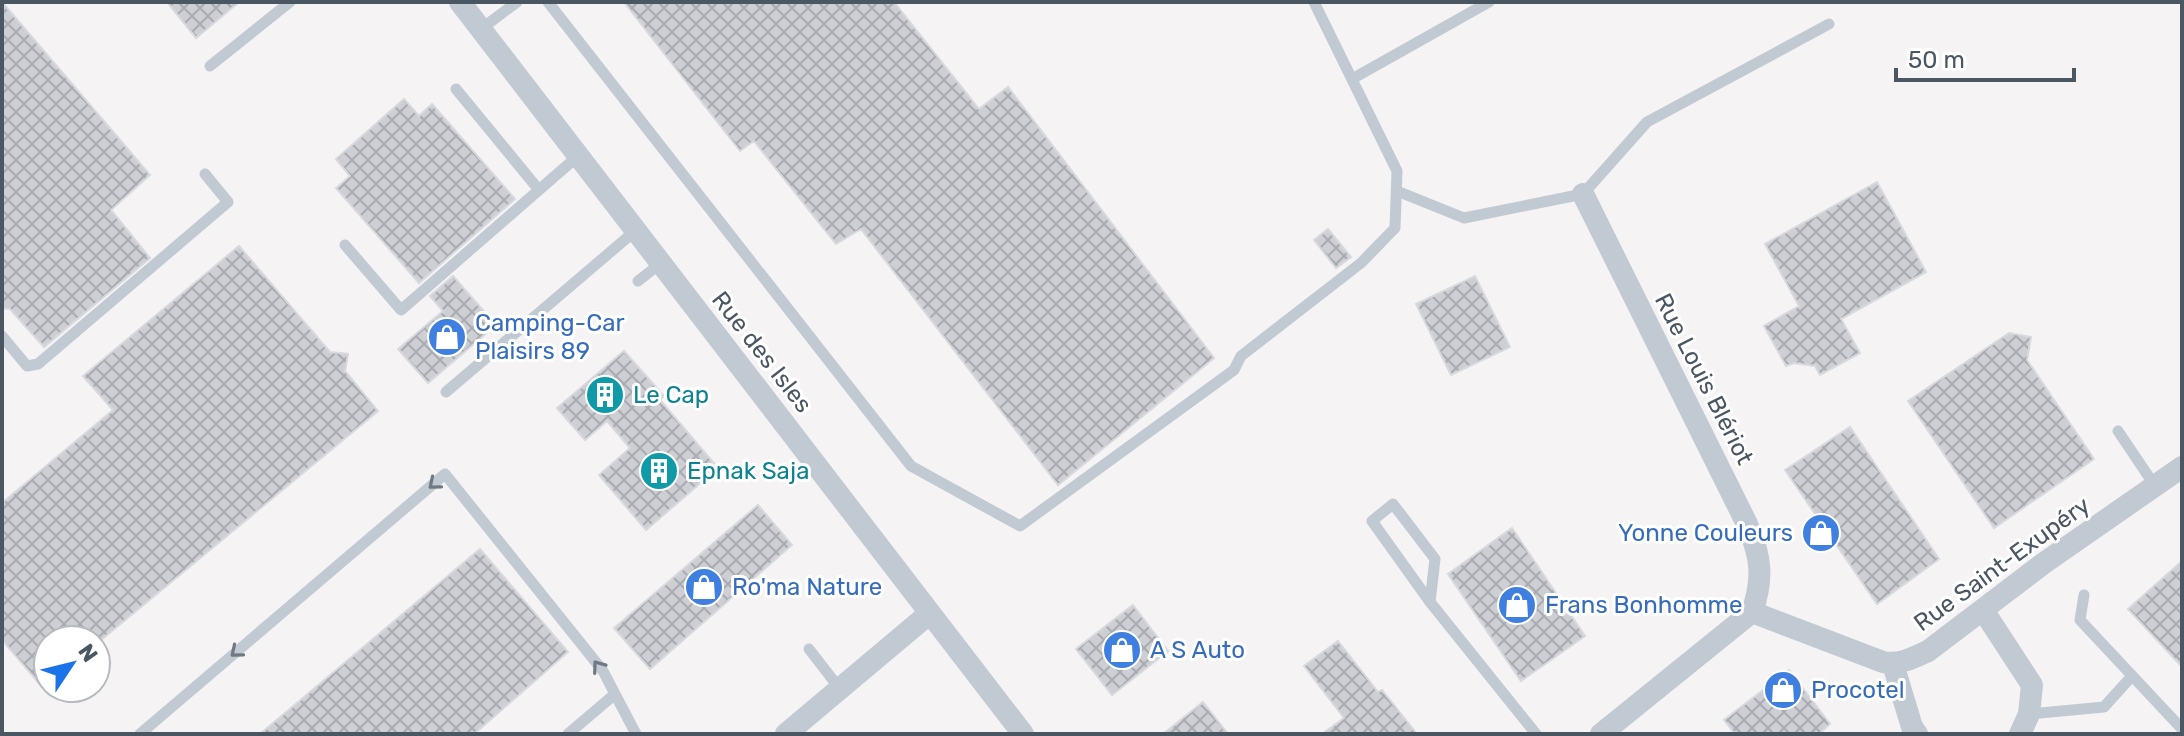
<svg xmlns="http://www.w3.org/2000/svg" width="2184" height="736" font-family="Rubik,sans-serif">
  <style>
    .building { fill: url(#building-cross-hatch); stroke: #d7d9de; stroke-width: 2 }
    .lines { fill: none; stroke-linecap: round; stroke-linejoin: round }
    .service { stroke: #c1cad2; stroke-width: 11 }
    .minor { stroke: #c1cad2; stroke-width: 22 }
    .oneway { stroke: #6e7983 }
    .labels { text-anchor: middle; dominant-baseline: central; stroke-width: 6; stroke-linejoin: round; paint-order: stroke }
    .shop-label { font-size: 24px; fill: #366cbe; stroke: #fff; text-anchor: start }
    .street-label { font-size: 24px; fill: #4a5661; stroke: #fff }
    .culture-label { font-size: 24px; fill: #0d838f; stroke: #fff; text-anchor: start }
  </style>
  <defs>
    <pattern id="building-cross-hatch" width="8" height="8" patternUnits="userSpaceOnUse" patternTransform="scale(2)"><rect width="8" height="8" fill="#cdcfd5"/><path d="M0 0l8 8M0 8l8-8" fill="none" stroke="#a8abb0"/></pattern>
  </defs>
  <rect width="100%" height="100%" fill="#f5f3f3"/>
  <!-- building -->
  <path class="building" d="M2,2L150,175L111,210L150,258L44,347L10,309L2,308Z
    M167,2H239L196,38Z
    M624,2H894L979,109L1008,87L1214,358L1058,485L861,229L836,244L754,141L740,151Z
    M404,99L419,116L432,104L515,199L419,283L336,188L350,176L336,159Z
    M1877,182L1926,272L1841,319L1860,353L1820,375L1815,366L1794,363L1786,366L1764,326L1799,306L1765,244Z
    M1328,229L1351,257L1336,268L1314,240Z
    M239,246L330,352L348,354L345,371L378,411L101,640H48V694L2,640V503L113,410L83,376Z
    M453,276L496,325L428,383L398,349L443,311L430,296Z
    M1475,276L1510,347L1451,375L1416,304Z
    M2009,333L2031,337L2027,360L2094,459L1994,528L1908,401Z
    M624,351L664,396L660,400L718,468L646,530L599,475L630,448L607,421L585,440L557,408Z
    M1850,427L1939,559L1877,604L1785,470Z
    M758,505L792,545L650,669L614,628Z
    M1512,528L1585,636L1521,681L1448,574Z
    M480,549L568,652L474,734H260Z
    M2182,561V667L2128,609Z
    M1133,605L1168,651L1112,695L1076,649Z
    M1338,641L1378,692L1382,690L1417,734H1322L1344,718L1304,666Z
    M1789,670L1830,724L1819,734H1735L1724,720Z
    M1203,702L1228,734H1163Z"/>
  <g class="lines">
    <!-- service -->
    <path class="service" d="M548,2L911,466L1020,526L1234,370L1241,356L1361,263L1395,228L1397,171L1314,2
      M481,29L517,2
      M210,66L290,2
      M1352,79L1489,2
      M456,89L539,190
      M1397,191L1464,218L1583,194L1647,122L1829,24
      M345,245L401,310L578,156
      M638,281L661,263
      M2,336L27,366L38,364L228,202L205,174
      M446,392L635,231
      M2118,431L2155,486
      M2084,595L2080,620L2182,729
      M1430,602L1435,559L1393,504L1372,521L1430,602L1536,734
      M809,649L840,689
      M2029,714L2104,707L2132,676
      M140,734L445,474L603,671L636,734
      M568,734L615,694"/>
    <!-- minor -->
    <path class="minor" d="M460,2L1023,734
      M1583,194L1747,524C1761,556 1764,578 1752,612L1601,734
      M1983,610L2032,685L2029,714L2020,734
      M1752,612L1883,662C1900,665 1913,658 1928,651L2044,563L2182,467
      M1893,664L1912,727L1917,734
      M786,734L930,613"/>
  </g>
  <!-- one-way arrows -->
  <defs><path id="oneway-chevron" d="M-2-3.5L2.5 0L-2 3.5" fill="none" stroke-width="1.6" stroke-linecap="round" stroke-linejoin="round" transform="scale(2)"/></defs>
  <g class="oneway">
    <use href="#oneway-chevron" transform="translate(434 484) rotate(140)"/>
    <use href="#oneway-chevron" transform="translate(236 652) rotate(140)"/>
    <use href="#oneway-chevron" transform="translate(598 666) rotate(-126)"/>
  </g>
  <!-- icons -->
  <defs>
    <symbol id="shop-disc" viewBox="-11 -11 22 22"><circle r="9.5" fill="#3f7fe0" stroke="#fff"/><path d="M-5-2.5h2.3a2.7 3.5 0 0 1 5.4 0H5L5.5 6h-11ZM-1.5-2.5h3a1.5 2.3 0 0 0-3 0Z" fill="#fff"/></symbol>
    <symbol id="building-disc" viewBox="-11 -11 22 22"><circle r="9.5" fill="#0f9aa8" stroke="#fff"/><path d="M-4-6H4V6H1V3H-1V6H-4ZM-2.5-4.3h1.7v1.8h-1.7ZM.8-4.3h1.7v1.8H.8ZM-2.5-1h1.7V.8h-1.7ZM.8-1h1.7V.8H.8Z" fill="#fff"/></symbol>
  </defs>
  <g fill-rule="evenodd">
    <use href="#shop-disc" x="425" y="315" width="44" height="44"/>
    <use href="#building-disc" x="583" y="373" width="44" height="44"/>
    <use href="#building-disc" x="637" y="449" width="44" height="44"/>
    <use href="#shop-disc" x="1799" y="511" width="44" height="44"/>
    <use href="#shop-disc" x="682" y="565" width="44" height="44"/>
    <use href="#shop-disc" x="1495" y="583" width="44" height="44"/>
    <use href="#shop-disc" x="1100" y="628" width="44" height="44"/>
    <use href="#shop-disc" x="1761" y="668" width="44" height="44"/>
  </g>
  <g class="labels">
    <!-- shop labels -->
    <g class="shop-label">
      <text x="475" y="323">Camping-Car<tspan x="475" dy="28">Plaisirs 89</tspan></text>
      <text x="1793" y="533" text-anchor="end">Yonne Couleurs</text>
      <text x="732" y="587">Ro'ma Nature</text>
      <text x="1545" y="605">Frans Bonhomme</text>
      <text x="1150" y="650">A S Auto</text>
      <text x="1811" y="690">Procotel</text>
    </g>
    <!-- street labels -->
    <g class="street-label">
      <text transform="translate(762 352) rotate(52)">Rue des Isles</text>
      <text transform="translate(1704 379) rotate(63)">Rue Louis Blériot</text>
      <text transform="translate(2002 564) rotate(-36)">Rue Saint-Exupéry</text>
    </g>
    <!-- culture labels -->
    <g class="culture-label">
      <text x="633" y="395">Le Cap</text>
      <text x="687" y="471">Epnak Saja</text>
    </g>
  </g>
  <!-- border -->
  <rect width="2184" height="736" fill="none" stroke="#4a5661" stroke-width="8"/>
  <!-- north arrow -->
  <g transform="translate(72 664) rotate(55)"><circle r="38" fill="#ffffff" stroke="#b7bbc0" stroke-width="2"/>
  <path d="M0-6L14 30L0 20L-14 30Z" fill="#1a73e8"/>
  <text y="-12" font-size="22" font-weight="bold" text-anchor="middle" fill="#4a5661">N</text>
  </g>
  <!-- scale -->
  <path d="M1896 68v12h178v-12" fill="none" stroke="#4a5661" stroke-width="4"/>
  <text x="1908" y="68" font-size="24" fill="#4a5661" stroke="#ffffff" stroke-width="6" paint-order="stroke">50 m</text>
</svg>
